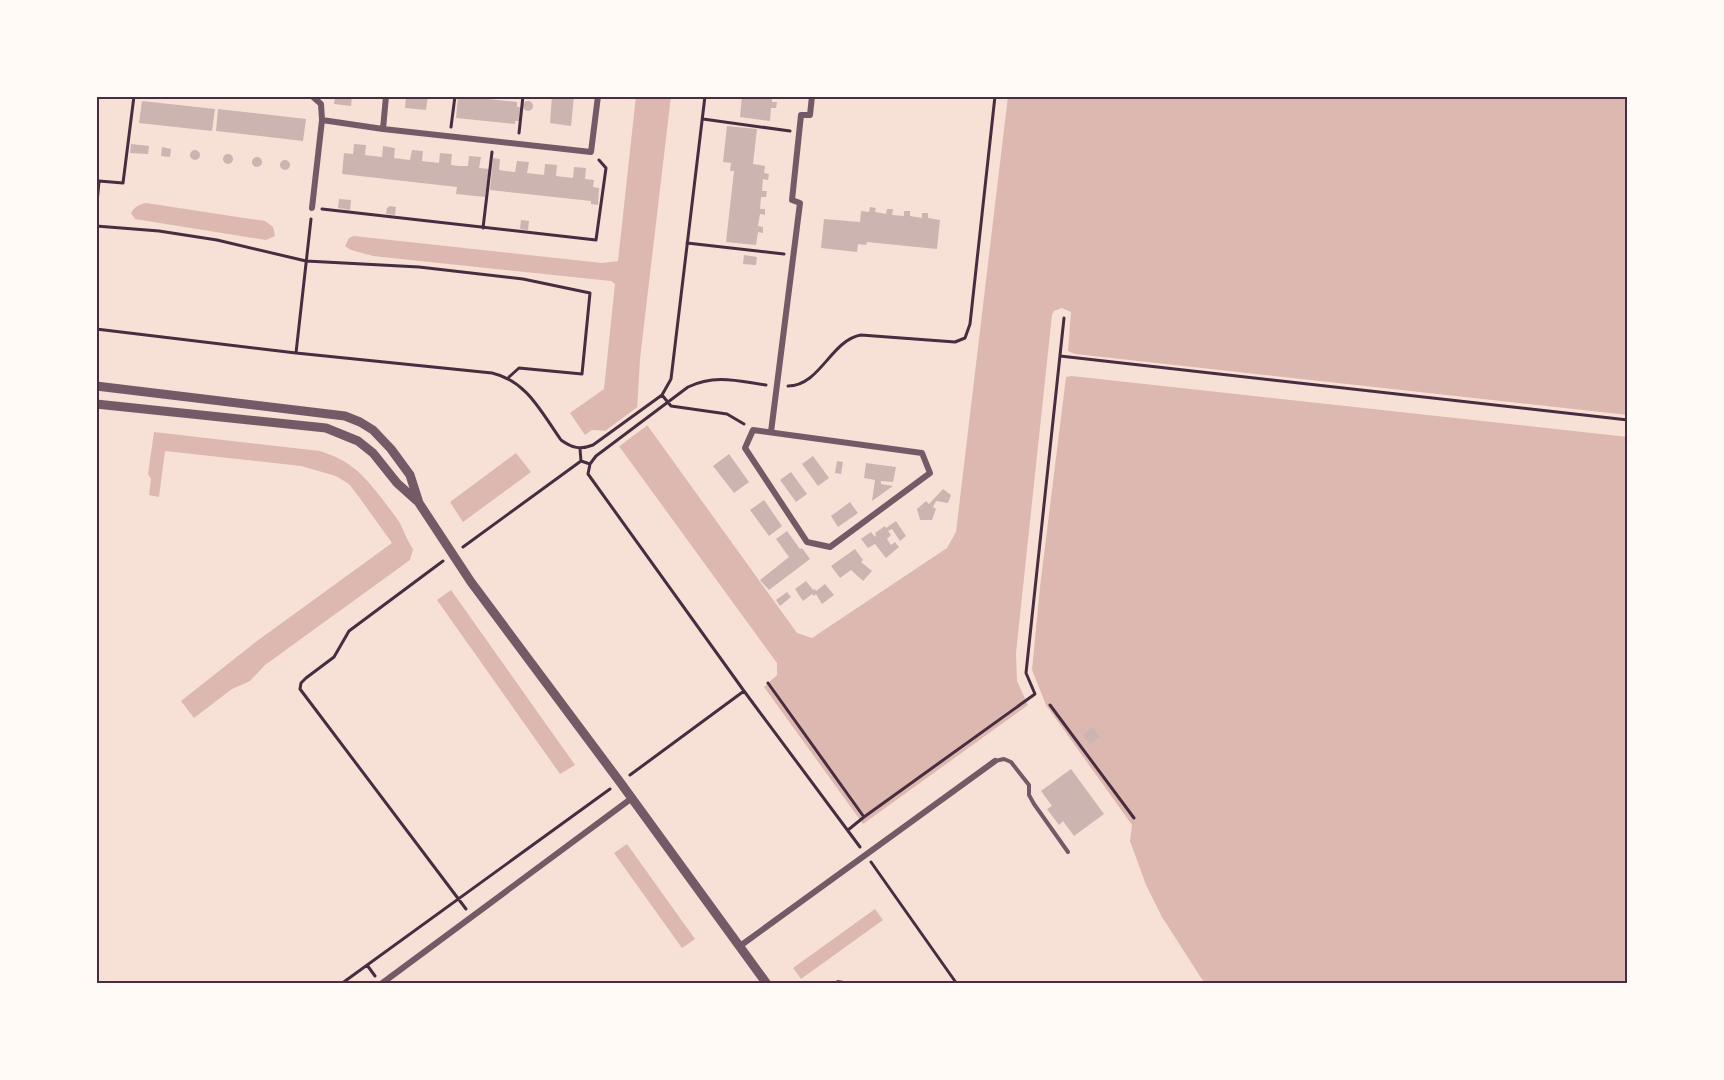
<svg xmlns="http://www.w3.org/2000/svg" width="1724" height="1080" font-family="'Archivo Narrow',sans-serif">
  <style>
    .water { fill: #dcb8b0 }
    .pier { fill: #f7e1d7 }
    .building { fill: #ccb4b1 }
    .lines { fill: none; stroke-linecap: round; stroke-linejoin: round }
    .path { stroke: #4a2c40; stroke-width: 3 }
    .service { stroke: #755966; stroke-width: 4 }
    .minor { stroke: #755966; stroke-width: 6 }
    .tertiary { stroke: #755966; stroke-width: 9 }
    .neatline { fill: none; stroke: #4a2c40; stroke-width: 2 }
  </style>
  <rect width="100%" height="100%" fill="#f7e1d7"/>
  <!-- water -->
  <path class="water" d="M636,96H671L640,359L637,411L797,633L812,638L947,548L956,532L1008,96H1628V415L1075,354L1068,351L1071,312L1062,308L1054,311L1052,315L1016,653L1017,681L1028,705L863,824L764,687L777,675V663L608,431L592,430L585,435L570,413L604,389L615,284L611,281L373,256L351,250L345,246L349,238L354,236L602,263L618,261Z
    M146,203L265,221L273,227L275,236L266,240L135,219L131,213C134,207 140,204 146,203Z
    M1072,376L1628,437V984H1205L1162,917L1146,885L1130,841L1132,825L1046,705L1032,670L1040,587L1066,377Z
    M154,432L320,451C351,461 363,474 383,500C388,507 395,515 400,523C404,532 407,540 413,549L410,560L265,665L250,681L232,689L194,718L181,701L257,641L392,543L359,497L349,484L336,476L301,466L165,451L159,497L149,495L151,479L148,474Z
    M516,453L531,472L463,522L450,502Z
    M451,590L575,765L560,774L437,600Z
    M627,844L695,939L682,948L614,853Z
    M875,909L883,920L801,979L793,968Z"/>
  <!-- pier -->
  <path class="pier" d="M640,405V411L649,424L617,448L606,434H601Z"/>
  <!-- building -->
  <path class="building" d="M335,96H352L351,106L334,104Z
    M406,96H428L426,110L405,108Z
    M458,96L517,102V107H520L519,121H515V124L456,118Z
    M552,96H574L571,126L550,123Z
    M742,96H772V102H777L776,108H771L770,121L740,117Z
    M523 106a5 5 0 1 1 10 0a5 5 0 1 1-10 0Z
    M142,101L215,109L212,131L139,123Z
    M218,109L306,119L303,141L216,131Z
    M727,126L757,129L753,164L765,166L764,173L769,174L768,180L763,179L762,191H767L766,197H761L760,209H765V215L760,214L758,226L763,227V233L758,232L756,245L726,242L734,171H730L731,163L723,162Z
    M131,144L149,146L148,154L130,153Z
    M354,144L366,145L365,155L382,157L383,146L395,148L394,158L410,160L412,150L423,151L422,161L439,163L440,153L452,154L451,165L459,166H468L469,156L481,157L479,168L489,169L485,197L456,194L457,187L342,174L344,153L353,154Z
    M162,147L171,149L170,157L161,156Z
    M190 155a5 5 0 1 1 10 0a5 5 0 1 1-10 0Z
    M223 159a5 5 0 1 1 10 0a5 5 0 1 1-10 0Z
    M252 162a5 5 0 1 1 10 0a5 5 0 1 1-10 0Z
    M493,158L500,159L499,170L515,172L517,161L529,162L527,173L544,175L545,164L557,165L556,176L564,177L573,178L574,167L586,168L585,179L594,180L593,187L599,188L598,205L591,204V201L490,190Z
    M280 165a5 5 0 1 1 10 0a5 5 0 1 1-10 0Z
    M339,199L351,200L350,210L338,208Z
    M390,206L396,207L395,215L386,214L387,208Z
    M870,207L876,208L875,212L886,214L887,209H893L892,215L904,216V211H910V216L922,218V213H928V218L940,220L937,249L867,242L866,245L858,244L857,252L821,248L824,219L860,222L861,211L869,212Z
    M521,220L529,221L528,230L520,229Z
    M744,255L757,257L756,265L743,264Z
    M729,454L749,482L734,493L713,466Z
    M813,456L829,478L818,486L802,464Z
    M837,461L843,462L841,474L835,473Z
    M866,463L896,467L893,482L881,481V484L893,486L872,501L875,480L864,478Z
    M791,472L807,494L796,502L780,480Z
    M943,489L951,495L948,503L936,501L933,507L936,509L932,520H920L917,509L926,501L929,504Z
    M764,500L782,526L769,536L750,510Z
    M850,502L858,513L838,527L831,516Z
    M896,521L906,536L900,541L892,529L888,531L891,535L887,539L891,545L895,542L899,547L886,558L875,544L868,548L861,539L871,532L875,537L876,535L875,533L885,526L886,528Z
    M787,531L800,549L802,548L810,559L769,590L760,580L789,557L776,539Z
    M855,549L863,560L861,562L872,571L863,581L851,570L840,578L831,566Z
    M806,581L813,590L815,589L816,591L825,584L834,595L822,604L816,594L814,596L812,594L803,601L795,589Z
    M787,592L791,597L780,606L776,600Z
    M1092,727L1100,737L1090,744L1083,735Z
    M1071,769L1104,814L1074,836L1063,821L1059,825L1047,809L1052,806L1041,791Z"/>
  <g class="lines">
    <!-- path -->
    <path class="path" d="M703,119L790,131
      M451,127L455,96
      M519,133L523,96
      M322,209L596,240L606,168L599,160
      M96,213L99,181L123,183L134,96
      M96,226L159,231L217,240L306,261L419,267L523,279L590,293L582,374L519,368L509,377
      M483,228L492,152
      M687,243L784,254
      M96,329L296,353L492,373C527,381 541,412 561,440C572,448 580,450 593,445L662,395L671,379L705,96
      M296,353L311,219
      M1060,356L1628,420
      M766,385C738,381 715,374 688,387L596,456L590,464L588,474L744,691L860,847
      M788,386C820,386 831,340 861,335L955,342L965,338L970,324L995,96
      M662,395L671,406L727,414L744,424
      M580,449L581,461L590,464
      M463,547L581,461
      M443,561L349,631L334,657L306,678L301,683L300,689L466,909
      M768,683L864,817L1035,694L1026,673L1064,318
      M1050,705L1134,818
      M630,775L744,691
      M848,830L864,817
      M871,862L957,984
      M367,965L375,976
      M341,984L610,789"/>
    <!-- service -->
    <path class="service" d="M995,761L1004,759L1011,762L1029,785V795L1034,804L1068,852
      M834,984L838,982L849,984"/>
    <!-- minor -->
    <path class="minor" d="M312,96L321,104L322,120L312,208
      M322,120L383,129L591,152L598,96
      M383,129L386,96
      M753,430L922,453L930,473L830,547L807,542L745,448Z
      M771,432L800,203L792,200L801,115H810L812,96
      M740,946L995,761
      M381,984L632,798"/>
    <!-- tertiary -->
    <path class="tertiary" d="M96,386L345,416L360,422L373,430L391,449L410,475L419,503L471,582L620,782L767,984
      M96,404L326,428L358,441L373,453L397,483L417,501"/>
  </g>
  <!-- border -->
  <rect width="1724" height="1080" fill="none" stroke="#fffaf5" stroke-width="195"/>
  <rect x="98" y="98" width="1528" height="884" class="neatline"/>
</svg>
